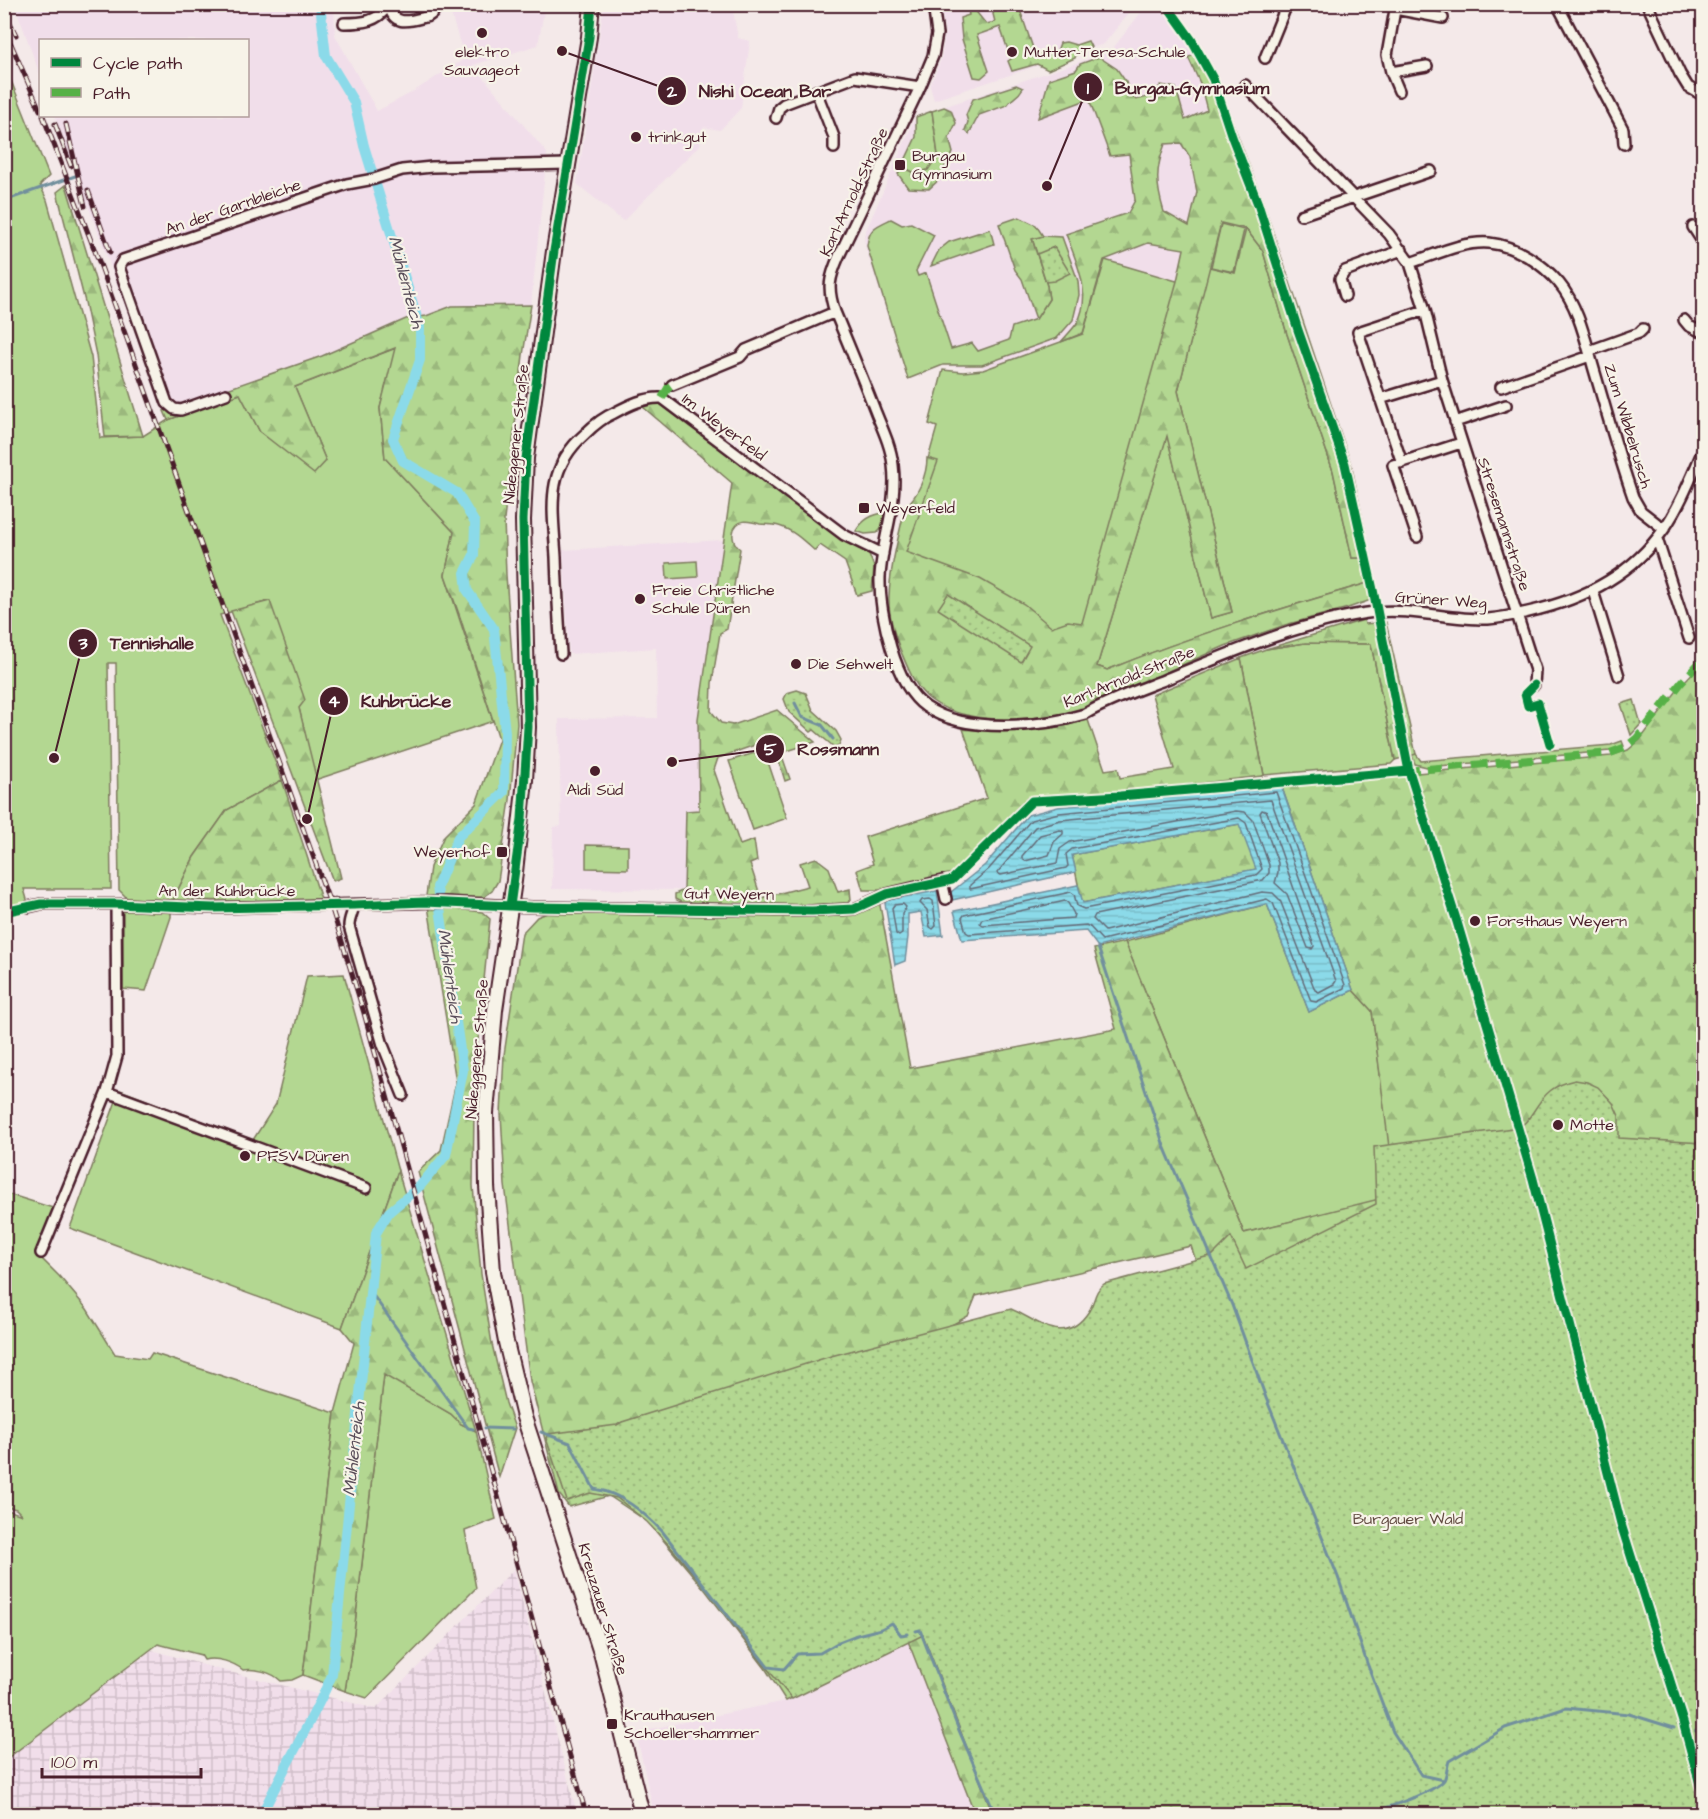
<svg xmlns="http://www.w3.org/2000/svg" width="1708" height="1819" font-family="'Architects Daughter',sans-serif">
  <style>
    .built { fill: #f1deea }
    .industrial { fill: url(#industrial-grid) }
    .grass { fill: #b3d791; stroke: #7e7b5e; stroke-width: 1.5 }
    .forest { fill: url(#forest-firs); stroke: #7e7b5e; stroke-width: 1.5; fill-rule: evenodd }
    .park { fill: url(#park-dots); stroke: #7e7b5e; stroke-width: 1.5 }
    .water { fill: url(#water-rules); stroke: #718f9d; stroke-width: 1.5 }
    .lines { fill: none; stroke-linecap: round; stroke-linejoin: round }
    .shore { stroke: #646a77; stroke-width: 1.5 }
    .stream { stroke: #718f9d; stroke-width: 3 }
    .canal { stroke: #8bdae9; stroke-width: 10 }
    .minor-casing { stroke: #4a1f2b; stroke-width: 14 }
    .secondary-casing { stroke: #4a1f2b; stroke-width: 18 }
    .minor { stroke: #f7f3e8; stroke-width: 9 }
    .secondary { stroke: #f7f3e8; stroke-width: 14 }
    .rail-casing { stroke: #4a1f2b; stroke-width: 5 }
    .rail { stroke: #f7f3e8; stroke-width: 3; stroke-dasharray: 9; stroke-linecap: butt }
    .quiet { stroke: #57b146; stroke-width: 8; stroke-dasharray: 15 8; stroke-linecap: butt }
    .cycleway-casing { stroke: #f7f3e8; stroke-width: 13 }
    .cycleway { stroke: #00873e; stroke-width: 9 }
    .poi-dot { fill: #4a1f2b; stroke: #f7f3e8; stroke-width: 2 }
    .labels { text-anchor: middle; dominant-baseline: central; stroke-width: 4.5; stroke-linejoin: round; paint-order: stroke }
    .poi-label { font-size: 16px; fill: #4a1f2b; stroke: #f7f3e8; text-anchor: start }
    .street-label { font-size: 16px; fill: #4a1f2b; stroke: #f7f3e8 }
    .park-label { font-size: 16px; fill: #644d44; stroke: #f7f3e8 }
    .water-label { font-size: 18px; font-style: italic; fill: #5a4e5a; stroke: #f7f3e8 }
    .leader { fill: none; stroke: #4a1f2b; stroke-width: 2 }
    .callout-dot { fill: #4a1f2b; stroke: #f7f3e8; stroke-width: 2 }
    .mark-label { font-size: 18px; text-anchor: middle; font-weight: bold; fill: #fff }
    .callout-label { font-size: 18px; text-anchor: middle; font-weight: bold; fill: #4a1f2b; stroke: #f7f3e8; stroke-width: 4.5; stroke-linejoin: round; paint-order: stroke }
  </style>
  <defs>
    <pattern id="industrial-grid" width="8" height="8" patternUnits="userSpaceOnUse" patternTransform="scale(1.5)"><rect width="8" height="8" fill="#f1deea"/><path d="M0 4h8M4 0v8" fill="none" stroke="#d0bec9"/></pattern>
    <pattern id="forest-firs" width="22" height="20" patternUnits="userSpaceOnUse" patternTransform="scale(1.5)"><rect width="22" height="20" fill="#b3d791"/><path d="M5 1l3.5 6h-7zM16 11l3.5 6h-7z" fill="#9bb87d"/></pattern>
    <pattern id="park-dots" width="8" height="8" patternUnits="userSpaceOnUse" patternTransform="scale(1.5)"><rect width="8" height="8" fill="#b3d791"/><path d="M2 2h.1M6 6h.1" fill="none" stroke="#9bb87d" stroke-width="1.8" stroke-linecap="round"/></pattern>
    <pattern id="water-rules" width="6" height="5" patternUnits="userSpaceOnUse" patternTransform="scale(1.5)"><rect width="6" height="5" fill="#8bdae9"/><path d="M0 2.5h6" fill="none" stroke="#79bbc8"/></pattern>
  </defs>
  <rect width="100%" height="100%" fill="#f4e9e9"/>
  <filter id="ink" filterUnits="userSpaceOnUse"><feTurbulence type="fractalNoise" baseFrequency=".0167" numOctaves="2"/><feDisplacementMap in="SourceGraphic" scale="12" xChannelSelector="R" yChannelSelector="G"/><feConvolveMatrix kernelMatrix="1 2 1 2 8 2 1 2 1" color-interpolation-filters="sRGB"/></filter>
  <g filter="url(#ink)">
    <!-- built -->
    <path class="built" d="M15,5H334L335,35L377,111L411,93L466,58L463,53L451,14L486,5H545L538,45L473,65L547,153L531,305L452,306L426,316L406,319L322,356L164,411L55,116H248V40H40V75Z
      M604,5H732L738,38L750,41L741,108L720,130L703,127L700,145L623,221L577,184Z
      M941,5H1135L1104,44L934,100L930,86L941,59L945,34Z
      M1147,5H1161L1205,71L1223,136L1181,282L1104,260L1083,333L983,369L982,366L960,367L943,366L908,380L865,246L864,235L916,116L1110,52Z
      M723,540L698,719L699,811H686L684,890L552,889L553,827L561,826L559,719L657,718L656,648L569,654L563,550Z
      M908,1641L975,1814H654L636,1732L786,1701Z"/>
    <!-- industrial -->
    <path class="industrial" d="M514,1569L577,1814H5V1760L152,1650L218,1669L376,1709Z"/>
    <!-- grass -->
    <path class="grass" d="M4,63L49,176L40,185L47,200L91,357L100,438L143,436L168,420L240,394L260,432L326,461L295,387L396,348L380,408L385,458L454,532L445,575L493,721L315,780L299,708L269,601L220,615L282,780L227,810L194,857L173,900L127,898L119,890L116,663H108L111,889H24L30,910L5,915Z
      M932,111L938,155L928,170L915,173L902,167L916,137V117Z
      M891,219L902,225L911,223L934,235L916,271L918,276L926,273L951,349L972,343L978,351L1009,340L1012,327L1036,319L1049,299L1047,286L1032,238L1043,236L1062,237L1078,281L1079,295L1073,320L1057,338L982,365H943L908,379L867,246C869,228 876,226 891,219Z
      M1221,224L1244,230L1234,272L1211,267Z
      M1246,229L1263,251L1287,334L1333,471L1352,558H1361L1368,583C1279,609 1193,635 1107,670L1097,666L1167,435L1211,618L1232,612L1178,391L1209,267L1235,273Z
      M1105,260L1180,282L1072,668L900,563L936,462L928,459L937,427L929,424L943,370L963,372L983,370L1083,334Z
      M885,513L883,527L877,533L865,534L856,531C863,519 872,514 885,513Z
      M697,561L698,577L667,579L666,563Z
      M1305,643L1371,644L1395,760L1391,764L1264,775L1241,658L1266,649Z
      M1622,741L1624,746L1610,751L1427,767L1415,764L1412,755L1416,754L1421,761L1611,745Z
      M764,750L787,818L753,830L729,761Z
      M586,845L628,846V869L586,868Z
      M1267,904L1309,1012L1353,990L1372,1011L1396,1196L1244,1233L1125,942Z
      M130,909L171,911V917L146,991L123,989V912Z
      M344,974L398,1171L342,1328L70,1228L120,1090L253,1140L276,1104L307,976Z
      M5,1193L53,1208L36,1253L59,1276L87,1309L115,1354L148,1359L152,1353L335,1413L303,1675L292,1680L281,1681C272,1672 255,1668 243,1670C233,1662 217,1657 204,1660L201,1655L158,1644L5,1760V1509L22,1515L16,1509L5,1506Z
      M384,1374L451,1414L461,1424L476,1431L496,1519L465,1531L476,1588L367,1698L345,1691L354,1632Z"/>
    <!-- forest -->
    <path class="forest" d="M1007,5L1020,10L1034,51L1048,54L1057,51L1060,43L1066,42L1076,45L1088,41L1091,47L1077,52L1075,58L1048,70L1037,64L1012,71L1008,61L1011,59L1000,27L977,35L989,71L981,78L974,77L962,39L960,18L969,15L968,10L974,9L986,24L995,22L993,14L995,7Z
      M1197,55L1218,83L1263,202L1352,467L1370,554L1361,558H1352L1333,471L1287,334L1263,251L1246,229L1221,223L1178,391L1232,612L1211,618L1167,436L1097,666L1107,670C1193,635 1279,609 1368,583L1371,600L1348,608L1285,625L1225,646L1082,709C1041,721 968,727 931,700C916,689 909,671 902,654C895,637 888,616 889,597C890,567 899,536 905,507C918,496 927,475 927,458L938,461L906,552L980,579L1024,604L1051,627L1068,621L1082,623L1177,281L1184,249L1148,243L1104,260L1083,333L1061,342C1066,336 1073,329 1077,323C1093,295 1076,261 1066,234L1128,213L1135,200L1129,154L1110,156L1089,99L1038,118L1049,79L1076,70L1080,64L1099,57L1117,69L1126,82L1129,92L1136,100L1151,96L1161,85L1176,88L1185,120L1207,110L1200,83L1188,57ZM1181,143L1190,157L1197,192L1189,226L1164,212C1156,185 1155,170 1165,144Z
      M1016,85L1023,88C1017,99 1012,97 1007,105L979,115L969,134L965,130L968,122L966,115L973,99Z
      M944,107L951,110L956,123L949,138L953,153L943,169L945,174L929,189L908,188L898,174L902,167L915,173L928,170L938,155L932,111Z
      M66,185L143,436L105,437L96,355L85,302L57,192Z
      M1019,217L1036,225L1043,236L1032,239L1047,286L1049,299L1036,319L1022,279L1015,270L999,224Z
      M990,229L994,244L931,266L939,250L949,242Z
      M531,305L523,355L504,520L506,575L517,724L510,800L498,881L492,891L484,897L426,896L430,867L444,836L476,804L499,739L460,617L445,575L454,532L385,458L380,408L395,348L295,387L326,461L314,474L260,432L240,394L168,420L164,411L322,356L406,319L426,316L452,306Z
      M657,402L842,540L869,554L874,567L872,591L857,595L845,562L820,545L815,551C805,542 793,530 779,526C773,524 766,525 760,524C750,521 736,517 733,533C732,540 735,545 740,549L727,629L720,633L712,683L711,711L721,723L733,725L777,710L815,742L781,753L790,779L785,781L772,739L718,758L714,770L740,845L754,840L757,861L750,864L761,898L808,886L800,863L816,858L829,868L838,892L850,889L851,900L847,903L804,905L681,902L675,899V894L684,890L686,811L699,810L698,719L732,483L643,407Z
      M270,601L305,700L299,708L341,878L333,881L231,611Z
      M1364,620L1365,624L1386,622L1416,754L1395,760L1371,644L1305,643L1266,649Z
      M1241,658L1264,775L1262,776L1081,797L1027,798L952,873L882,890H863L857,870L873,864L865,837L987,798L963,729C1006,734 1046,732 1088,720L1105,770L1118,768L1120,778L1174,769L1152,695Z
      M1703,662V1814L1335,1681L1191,1246L976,1296L968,1316L948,1327L1035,1814H975L908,1641L786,1701L765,1668L706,1591L648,1522L609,1496L569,1507L559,1494L530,1381L505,1185L501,1114L504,1055L522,933L537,917L555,910L727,915L851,914L879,900L910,1068L1116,1029L1094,949L1125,942L1244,1233L1395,1195L1372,1011L1353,990L1281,785L1611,756L1628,750L1640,740L1682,684Z
      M282,780L322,902L173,900L194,857L227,810Z
      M1240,824L1257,869L1082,903L1072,855Z
      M428,906L482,912L490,919L477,1051L474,1110L473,1186L481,1274L492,1344L506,1403L515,1428L499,1477L418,1172L441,1150L456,1082Z
      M398,1171L476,1431L461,1424L451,1414L384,1375L354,1632L345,1691L303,1675L335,1413L354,1343L342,1328Z"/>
    <!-- park -->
    <path class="park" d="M1054,247L1070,273L1054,281L1046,282L1037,254Z
      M948,594L1030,646L1021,662L938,609Z
      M797,690L806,693L813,710L836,731L841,740L839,745L834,747L814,730L811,732L789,712L784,699L787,693Z
      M1634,700L1641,724L1631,735L1621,704Z
      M1575,1080L1587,1082L1598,1087L1613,1103L1619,1116V1138L1703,1143V1814H993L923,1635L792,1699L741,1636L721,1606L668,1544L647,1522L617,1498L590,1493L567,1501L546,1438L548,1434L617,1425L622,1422L831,1356L1011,1309C1039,1321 1065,1348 1089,1311C1095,1302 1094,1291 1104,1284L1213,1255L1231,1237L1246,1269L1376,1204L1374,1147L1520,1127C1526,1123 1529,1118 1533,1112C1545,1093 1553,1085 1575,1080Z"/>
    <!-- water -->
    <path class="water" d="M1281,785L1353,990L1309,1012L1267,904L1098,947L1086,931L962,940L954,911L1078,885L1083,903L1256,869L1239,824L1072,855L1076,872L952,900L951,892L985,865L1028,815L1058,807Z
      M937,891L943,935L926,937L921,912L908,914V937L905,961L895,965L885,903L887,900Z"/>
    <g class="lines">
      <!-- shore -->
      <path class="shore" d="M1276,792L1345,985L1344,988L1316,1002L1311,1001L1273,903L1267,899L1102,940L1090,927L1086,925L969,934L966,932L962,918L964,915L1071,892L1074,894L1077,906L1084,909L1256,875L1262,869L1246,823L1239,818L1072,849L1066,854L1068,866L1066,868L970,889V885L989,869L1031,820L1059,813Z
        M1271,800L1336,981L1334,984L1319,992L1315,990L1280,900L1273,893L1262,892L1105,931L1093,919L1095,915L1263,880L1269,873V865L1253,820L1245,812L1236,811L1070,842L1060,849L1057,863L1001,875L997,873L1035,827L1060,820Z
        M1262,810L1267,812L1314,946L1312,949L1308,948L1287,894L1275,883L1278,872V863L1260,813Z
        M1060,830L1063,831V834L1054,842L1049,855L1025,861L1022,859V856L1040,835Z
        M930,899L933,901L936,926L933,929L930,927L927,910L920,903L922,900Z
        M1065,901L1068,903L1074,914L1073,918L983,925L980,923L982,919Z
        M903,904L906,907L902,914V934L899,936L896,934L892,908L894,905Z"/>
      <!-- stream -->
      <path class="stream" d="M4,201L78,175
        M795,703L802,717L822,725L833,739
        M1098,947L1164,1146L1232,1305L1266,1398L1338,1577L1367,1663L1393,1732L1421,1775L1443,1780
        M370,1291L468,1428L473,1429
        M485,1428L513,1429
        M541,1432L570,1443L594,1489C622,1493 643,1512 662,1531L768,1667L784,1669L797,1654L820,1653L839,1642L857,1635L881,1629L892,1623L901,1635L907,1634
        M916,1631L920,1630L958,1728L995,1814
        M1696,1731L1704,1735
        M1369,1814C1385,1808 1436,1792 1444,1780C1447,1775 1447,1766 1449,1761L1505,1728L1566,1708L1629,1714L1674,1728"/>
      <!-- canal -->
      <path class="canal" d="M262,1814C284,1767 311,1723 332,1675L376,1233L389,1212L420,1186L446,1155L463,1071L437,887L458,837L504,792L505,732L494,629L467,590L465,573L474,555L475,523L457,493L403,461L393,439L420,360V327L364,146L354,102L326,56L320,4"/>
      <defs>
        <path id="minor" d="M389,4C393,29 412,20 429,16L433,13L434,4
          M933,4L937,34L933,56L920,87L839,256C829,279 827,288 835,312C849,346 863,379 876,413C883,430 891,447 893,465C898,506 882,538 880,577C879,613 895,686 926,707C965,734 1042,727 1085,714C1109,700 1138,690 1164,680C1232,652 1302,621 1375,612C1412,608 1451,620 1488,619C1501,618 1515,615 1528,612C1582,600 1632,575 1664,529C1681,504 1692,475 1704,448
          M1166,4L1169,8
          M1396,4L1387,55L1391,72L1399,91
          M1557,4L1623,129L1624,144
          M1647,4L1680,74L1688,87L1704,96
          M1395,9L1443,18
          M344,23C363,23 377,22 388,6
          M1265,58L1287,4
          M1391,72L1427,66
          M1245,85L1389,234L1410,263L1425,310L1442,380L1530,655L1535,670L1534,685
          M816,91L834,137V148
          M776,118L779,108L784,104L855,77L920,87
          M1301,215L1431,171
          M1693,227L1704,244
          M1410,263C1435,255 1462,241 1489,243C1516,246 1542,263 1559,283C1578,306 1585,338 1593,366C1606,410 1618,454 1633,497L1641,511L1664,529
          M1345,296L1340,279L1345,271L1402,250
          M1684,320L1689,326L1704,333
          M1589,351L1639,333L1643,329
          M672,385L740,357L746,350L835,312
          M1501,387L1590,356
          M226,394L181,410L174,409L167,403L119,267L123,260L347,184L374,179L402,170L432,167L568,164
          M1380,399L1442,380
          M1455,422L1506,405
          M1402,463L1358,332L1425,310
          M1417,537L1393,465L1461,443
          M1657,539L1689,638
          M1593,591L1619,676
          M561,654C559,622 557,590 556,557C553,509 544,470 585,434C594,425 602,418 614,413C629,405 645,397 662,398L844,535L883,554
          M354,905C353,913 349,918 349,926L383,1045L403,1095
          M28,907L41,904H116L213,908L445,902L532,907L812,911L854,909L887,894L942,881L946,899
          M107,1092L366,1188
          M41,1253L107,1092L117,1056L116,904"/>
        <path id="secondary" d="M592,4L589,37L554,251L526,458L523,520L528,727L525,780L514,881L495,1010L486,1113L487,1186L493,1272L506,1342L524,1417L602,1656L642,1814"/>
      </defs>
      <!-- minor casing -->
      <use href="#minor" class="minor-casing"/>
      <!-- secondary casing -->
      <use href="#secondary" class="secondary-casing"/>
      <!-- minor -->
      <use href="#minor" class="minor"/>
      <!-- secondary -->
      <use href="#secondary" class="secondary"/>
      <defs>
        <path id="rail" d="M4,10L16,35
          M4,28L40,110
          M43,116L100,264L331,906L364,1013L586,1814
          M55,124L71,166
          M66,124L85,206
          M88,190L110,252"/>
      </defs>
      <!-- rail casing -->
      <use href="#rail" class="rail-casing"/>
      <!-- rail -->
      <use href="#rail" class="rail"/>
      <!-- quiet -->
      <path class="quiet" d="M662,398L668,388L672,385
        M1404,771L1610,753L1626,747L1637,738L1681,683L1704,658"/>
      <defs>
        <path id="cycleway" d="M1166,4L1191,39L1213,79L1232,137L1258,204L1298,330L1345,464L1373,590L1409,771L1457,922L1533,1179L1621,1524L1683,1722L1704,1799
          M1534,685L1525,694L1528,706L1538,703L1550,744
          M510,906L522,819L528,727L523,520L526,458L554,251L589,37L592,4
          M4,912L41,904H116L213,908L354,905L425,902L532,907L812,911L854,909L887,894L952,880L1032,801L1120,796L1409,771"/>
      </defs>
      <!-- cycleway casing -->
      <use href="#cycleway" class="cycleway-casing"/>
      <!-- cycleway -->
      <use href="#cycleway" class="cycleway"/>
    </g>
  </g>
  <!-- markers -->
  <g class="poi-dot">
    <circle cx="482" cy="33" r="6"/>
    <circle cx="1012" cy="52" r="6"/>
    <circle cx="636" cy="137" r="6"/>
    <rect x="894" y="159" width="12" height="12" rx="3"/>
    <rect x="858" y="502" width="12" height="12" rx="3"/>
    <circle cx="640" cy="599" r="6"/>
    <circle cx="796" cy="664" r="6"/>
    <circle cx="595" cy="771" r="6"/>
    <rect x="496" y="846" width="12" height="12" rx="3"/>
    <circle cx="1475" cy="921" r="6"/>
    <circle cx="1558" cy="1125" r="6"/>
    <circle cx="245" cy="1156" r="6"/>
    <rect x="606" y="1718" width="12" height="12" rx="3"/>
  </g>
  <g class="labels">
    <!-- poi labels -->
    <g class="poi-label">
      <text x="482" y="52" text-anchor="middle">elektro<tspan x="482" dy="18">Sauvageot</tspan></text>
      <text x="1024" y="52">Mutter-Teresa-Schule</text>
      <text x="648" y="137">trinkgut</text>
      <text x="912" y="156">Burgau<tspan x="912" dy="18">Gymnasium</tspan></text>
      <text x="876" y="508">Weyerfeld</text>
      <text x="652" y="590">Freie Christliche<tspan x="652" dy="18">Schule Düren</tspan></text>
      <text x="808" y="664">Die Sehwelt</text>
      <text x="595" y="790" text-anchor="middle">Aldi Süd</text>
      <text x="490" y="852" text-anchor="end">Weyerhof</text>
      <text x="1487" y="921">Forsthaus Weyern</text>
      <text x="1570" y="1125">Motte</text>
      <text x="257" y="1156">PFSV Düren</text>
      <text x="624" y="1715">Krauthausen<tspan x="624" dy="18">Schoellershammer</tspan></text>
    </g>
    <!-- street labels -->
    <g class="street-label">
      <text transform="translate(854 192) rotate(-65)">Karl-Arnold-Straße</text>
      <text transform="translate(233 207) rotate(-19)">An der Garnbleiche</text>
      <text transform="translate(1628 426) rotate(73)">Zum Wibbelrusch</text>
      <text transform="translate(724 427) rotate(37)">Im Weyerfeld</text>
      <text transform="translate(516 434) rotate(-84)">Nideggener Straße</text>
      <text transform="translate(1504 524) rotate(72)">Stresemannstraße</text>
      <text transform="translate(1441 600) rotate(4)">Grüner Weg</text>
      <text transform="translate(1129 677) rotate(-22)">Karl-Arnold-Straße</text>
      <text x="227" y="891">An der Kuhbrücke</text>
      <text transform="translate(729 894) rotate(1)">Gut Weyern</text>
      <text transform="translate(477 1049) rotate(-85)">Nideggener Straße</text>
      <text transform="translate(603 1609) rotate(73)">Kreuzauer Straße</text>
    </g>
    <!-- park labels -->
    <g class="park-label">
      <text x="1408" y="1519">Burgauer Wald</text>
    </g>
    <!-- water labels -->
    <g class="water-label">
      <text transform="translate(406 282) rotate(75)">Mühlenteich</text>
      <text transform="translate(450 976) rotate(82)">Mühlenteich</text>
      <text transform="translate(354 1449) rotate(-84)">Mühlenteich</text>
    </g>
  </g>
  <!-- callouts -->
  <path class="leader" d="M1047 186L1088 87M562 51L672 91M54 758L83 643M307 819L334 701M672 762L770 749"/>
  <g class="callout-dot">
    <circle cx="1047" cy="186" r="6"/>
    <circle cx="562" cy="51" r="6"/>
    <circle cx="54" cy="758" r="6"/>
    <circle cx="307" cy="819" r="6"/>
    <circle cx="672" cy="762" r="6"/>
    <circle cx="1088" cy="87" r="15"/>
    <circle cx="672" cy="91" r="15"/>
    <circle cx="83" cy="643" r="15"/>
    <circle cx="334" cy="701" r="15"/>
    <circle cx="770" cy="749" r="15"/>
  </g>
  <g class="mark-label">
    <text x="1088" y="94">1</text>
    <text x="672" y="97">2</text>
    <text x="83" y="649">3</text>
    <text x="334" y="707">4</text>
    <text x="770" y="755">5</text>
  </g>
  <g class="callout-label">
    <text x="1192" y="94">Burgau-Gymnasium</text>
    <text x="765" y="97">Nishi Ocean Bar</text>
    <text x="152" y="649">Tennishalle</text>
    <text x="406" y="707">Kuhbrücke</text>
    <text x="838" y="755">Rossmann</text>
  </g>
  <!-- margin -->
  <rect width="1708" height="1819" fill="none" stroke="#f7f3e8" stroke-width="24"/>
  <rect x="12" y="12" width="1684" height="1795" fill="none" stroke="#4a1f2b" stroke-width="2" filter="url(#ink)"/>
  <!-- legend -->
  <rect x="39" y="39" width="210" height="78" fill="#f7f3e8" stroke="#b29e9c" stroke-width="1.5"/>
  <rect x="51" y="58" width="30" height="9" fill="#00873e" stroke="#b29e9c" stroke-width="1.5"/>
  <text x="93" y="69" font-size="18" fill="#4a1f2b">Cycle path</text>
  <rect x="51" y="88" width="30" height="9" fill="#57b146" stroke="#b29e9c" stroke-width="1.5"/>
  <text x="93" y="99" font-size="18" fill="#4a1f2b">Path</text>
  <!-- scale -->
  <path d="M42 1768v9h159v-9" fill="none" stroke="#4a1f2b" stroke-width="3"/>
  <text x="51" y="1768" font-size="18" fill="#4a1f2b" stroke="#f7f3e8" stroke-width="4.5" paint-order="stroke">100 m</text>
</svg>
